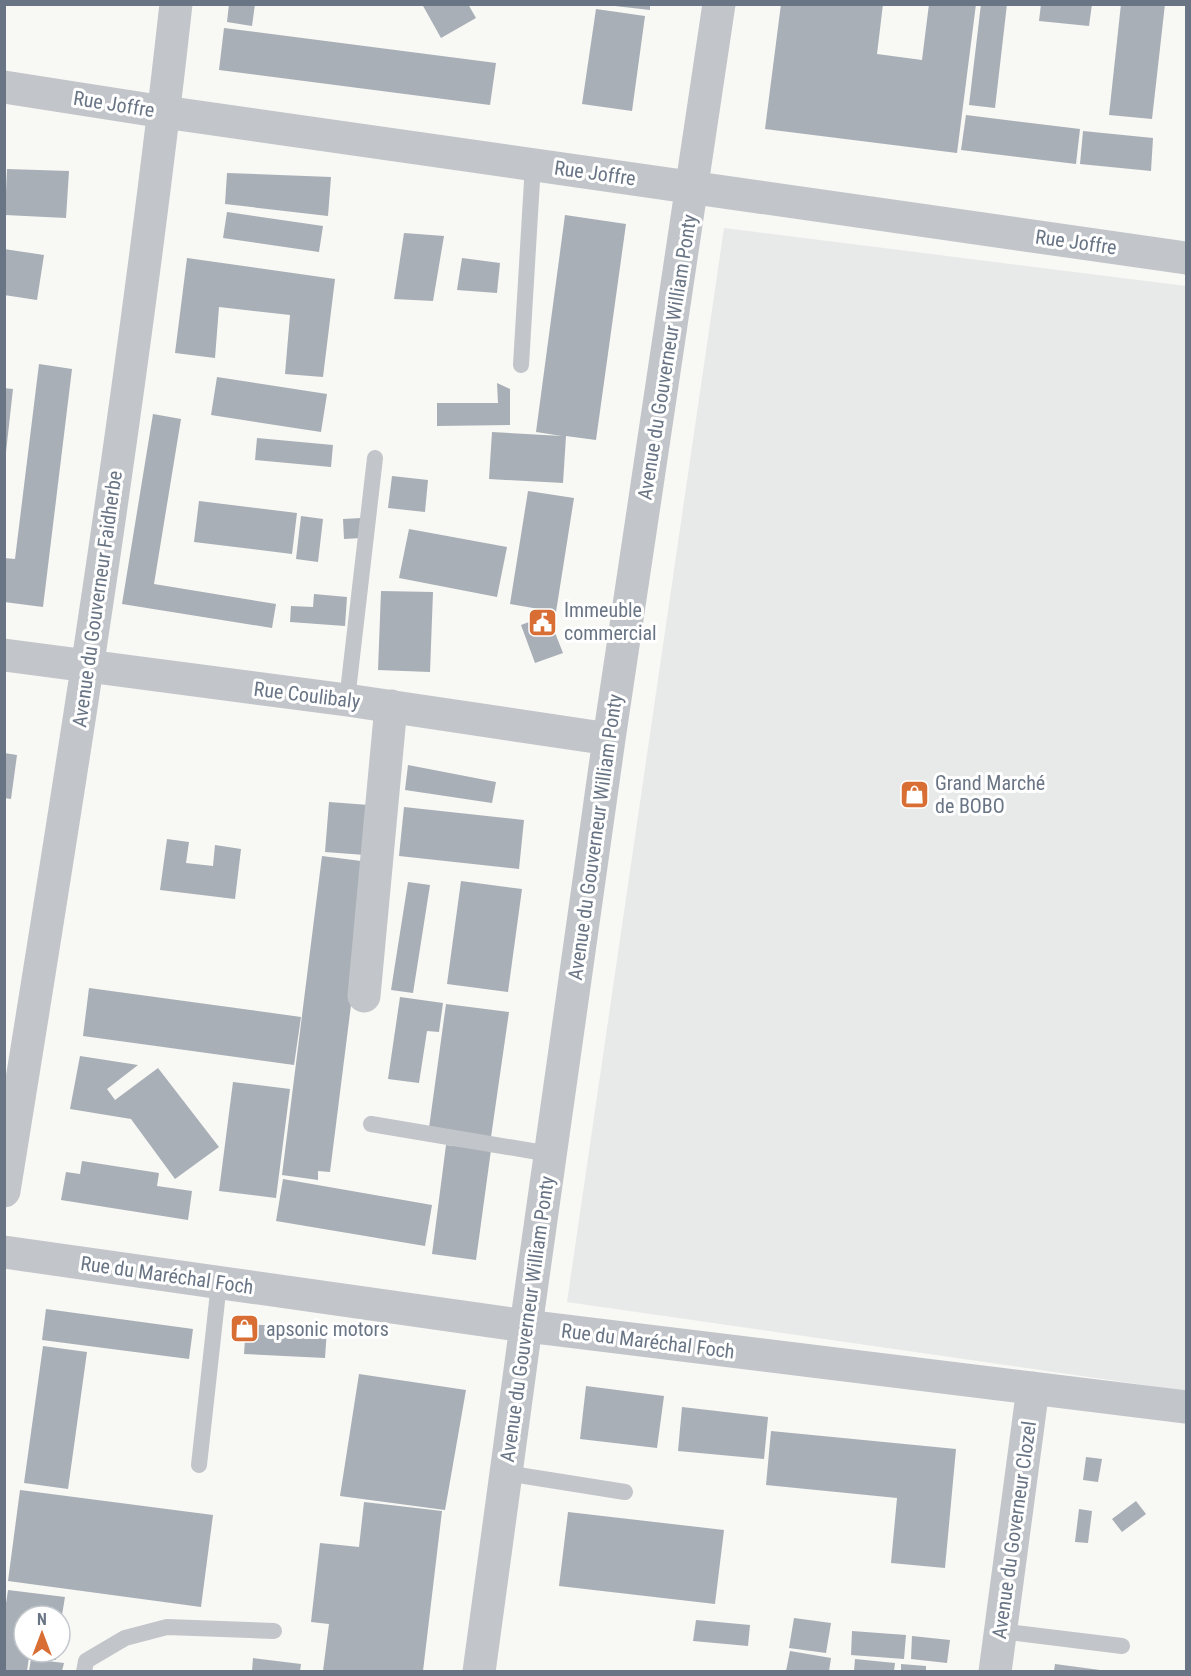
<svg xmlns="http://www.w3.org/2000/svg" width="1191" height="1676" font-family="'Roboto Condensed',sans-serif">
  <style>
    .built { fill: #e8eae9 }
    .building { fill: #a9afb6 }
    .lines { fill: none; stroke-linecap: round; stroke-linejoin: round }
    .service { stroke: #c2c5c9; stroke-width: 16 }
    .minor { stroke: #c2c5c9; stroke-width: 33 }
    .labels { text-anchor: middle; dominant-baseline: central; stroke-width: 6; stroke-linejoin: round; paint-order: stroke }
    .street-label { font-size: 20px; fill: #697585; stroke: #fff }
    .poi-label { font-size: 20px; fill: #697585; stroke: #fff; text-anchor: start }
  </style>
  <rect width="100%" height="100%" fill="#f8f8f5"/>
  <!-- built -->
  <path class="built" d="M724,228L1186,286V1391L567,1302Z"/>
  <!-- building -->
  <path class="building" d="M229,4H255L252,26L227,22Z
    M422,4H468L476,18L441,38Z
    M615,4H650V10L615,6Z
    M781,4H883L877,54L922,60L929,4H976L957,153L765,129Z
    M981,4H1007L995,108L969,105Z
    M1041,4H1092L1089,26L1039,21Z
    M1121,4H1165L1152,119L1109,115Z
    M596,9L645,16L632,111L582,104Z
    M224,28L496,63L490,105L219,70Z
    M966,115L1080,129L1076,164L961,150Z
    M1083,131L1153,138L1151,171L1080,164Z
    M7,169L69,171L66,218L5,215Z
    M227,173L331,177L328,216L225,204Z
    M227,212L323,226L319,252L223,238Z
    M565,215L626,224L596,440L566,436L563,483L489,479L492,432L562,436L536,432Z
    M404,233L444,236L433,301L394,299Z
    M4,249L44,255L37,300L4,295Z
    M187,258L335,279L323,377L285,374L290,315L219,307L215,358L175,353Z
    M462,258L500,263L497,293L457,290Z
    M39,364L72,369L43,607L4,602V558L15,559Z
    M217,377L327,394L321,432L211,415Z
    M497,383L510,389V425L437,426V403H498Z
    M4,388L13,389L6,452H4Z
    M153,414L181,419L154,584L276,604L272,628L122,604Z
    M257,438L333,445L331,467L255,460Z
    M392,476L428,480L425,512L388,508Z
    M528,491L574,498L556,612L510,604Z
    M199,501L297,513L292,554L194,542Z
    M301,516L323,519L318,562L296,559Z
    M361,518L362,538L344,539L343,519Z
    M409,529L507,547L497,597L399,578Z
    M381,591L433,592L430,672L378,670Z
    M314,594L347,597L345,626L290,622L291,606L313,607Z
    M548,615L563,653L535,663L521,625Z
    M4,753L17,755L11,799L4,798Z
    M408,765L496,782L492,803L405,790Z
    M329,802L369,805L365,855L325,852Z
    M404,807L524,820L519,869L399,856Z
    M167,839L189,842L186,863L213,866L215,845L241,849L235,899L160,890Z
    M322,856L369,862L330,1172L318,1171V1180L282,1175Z
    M461,881L522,889L508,992L447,984Z
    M408,882L430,885L413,993L391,990Z
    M89,988L301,1017L294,1065L83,1036Z
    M400,997L443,1003L439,1032L427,1031L419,1083L388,1079Z
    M446,1004L509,1012L491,1137L429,1128Z
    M80,1056L138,1065L107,1089L115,1100L158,1068L219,1147L175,1179L131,1119L70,1109Z
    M233,1082L290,1089L276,1198L219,1191Z
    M446,1145L491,1150L476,1260L432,1254Z
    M82,1161L159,1173L157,1186L192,1191L188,1220L61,1200L66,1172L80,1174Z
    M283,1179L432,1205L425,1246L276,1221Z
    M46,1309L193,1329L189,1359L42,1340Z
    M246,1324L327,1329L325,1358L244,1354Z
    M43,1346L87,1352L68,1489L24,1483Z
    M359,1374L466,1390L445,1510L340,1496Z
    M586,1386L664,1396L657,1448L580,1439Z
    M682,1407L768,1417L764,1459L678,1451Z
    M771,1431L956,1449L945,1568L891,1563L897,1498L766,1485Z
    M1086,1457L1102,1459L1098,1482L1083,1480Z
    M20,1490L213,1515L201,1607L8,1581Z
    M1136,1501L1146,1514L1122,1532L1112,1519Z
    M364,1502L442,1511L423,1671H323L329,1624L311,1622L320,1543L359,1547Z
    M1079,1509L1092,1511L1088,1543L1075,1542Z
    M568,1512L724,1530L715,1604L559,1586Z
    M8,1590L65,1597L61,1621L60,1616H24V1652H57L56,1660L29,1657L27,1671H4V1617Z
    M794,1618L831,1623L826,1653L789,1648Z
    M696,1620L750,1625L748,1646L693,1641Z
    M852,1631L906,1635L904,1659L851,1655Z
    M912,1636L950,1640L947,1663L911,1659Z
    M790,1651L831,1658L829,1671H786Z
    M253,1658L301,1664L300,1671H252Z
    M31,1659L64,1663L62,1671H29Z
    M855,1659L895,1663L894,1671H854Z
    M901,1664L926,1666V1671H901Z
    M1055,1664L1100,1670V1671H1054Z"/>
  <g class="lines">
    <!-- service -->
    <path class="service" d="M521,365L533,164
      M347,700L375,458
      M371,1124L550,1154
      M199,1465L219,1283
      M506,1473L625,1492
      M1000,1631L1122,1646
      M84,1672L86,1661L125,1638L167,1627L274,1631"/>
    <!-- minor -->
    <path class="minor" d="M4,87L164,112L1186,258
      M4,655L347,700L609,739
      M364,996L391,706
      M4,1191C68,796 132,402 176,4
      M4,1252L526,1326L1186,1407
      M479,1672L526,1326L609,739L719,4
      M995,1672L1033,1388"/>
  </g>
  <!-- icons -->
  <defs>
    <symbol id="civic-square" viewBox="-11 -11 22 22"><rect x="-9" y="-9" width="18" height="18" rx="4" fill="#d96e35" stroke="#fff"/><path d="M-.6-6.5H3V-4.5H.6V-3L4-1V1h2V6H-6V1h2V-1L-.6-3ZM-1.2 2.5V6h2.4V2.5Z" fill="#fff"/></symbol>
    <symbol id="shop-square" viewBox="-11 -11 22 22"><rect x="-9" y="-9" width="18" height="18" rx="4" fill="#d96e35" stroke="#fff"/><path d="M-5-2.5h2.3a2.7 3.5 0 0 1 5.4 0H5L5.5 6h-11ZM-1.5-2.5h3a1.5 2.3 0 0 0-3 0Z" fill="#fff"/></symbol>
  </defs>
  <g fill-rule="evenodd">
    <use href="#civic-square" x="526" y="606" width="33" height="33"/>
    <use href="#shop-square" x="898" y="778" width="33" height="33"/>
    <use href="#shop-square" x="228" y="1312" width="33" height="33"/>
  </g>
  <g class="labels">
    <!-- street labels -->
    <g class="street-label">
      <text transform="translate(114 104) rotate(9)">Rue Joffre</text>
      <text transform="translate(595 173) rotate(8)">Rue Joffre</text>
      <text transform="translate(1076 242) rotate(8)">Rue Joffre</text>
      <text transform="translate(667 357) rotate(-81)">Avenue du Gouverneur William Ponty</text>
      <text transform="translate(97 599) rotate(-82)">Avenue du Gouverneur Faidherbe</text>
      <text transform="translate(307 695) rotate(7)">Rue Coulibaly</text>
      <text transform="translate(595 837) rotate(-82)">Avenue du Gouverneur William Ponty</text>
      <text transform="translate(167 1275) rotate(8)">Rue du Maréchal Foch</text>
      <text transform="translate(527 1319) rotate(-82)">Avenue du Gouverneur William Ponty</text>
      <text transform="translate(648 1341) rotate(7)">Rue du Maréchal Foch</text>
      <text transform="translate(1014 1530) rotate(-82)">Avenue du Governeur Clozel</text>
    </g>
    <!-- poi labels -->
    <g class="poi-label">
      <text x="564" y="610">Immeuble<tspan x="564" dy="23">commercial</tspan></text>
      <text x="935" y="783">Grand Marché<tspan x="935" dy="23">de BOBO</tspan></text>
      <text x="266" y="1329">apsonic motors</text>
    </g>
  </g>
  <!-- border -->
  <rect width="1191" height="1676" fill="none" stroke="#697585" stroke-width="12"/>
  <!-- north arrow -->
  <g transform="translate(42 1634)"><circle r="28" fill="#ffffff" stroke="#c3c8ce" stroke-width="1.5"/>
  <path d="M0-4.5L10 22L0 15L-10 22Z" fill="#d96e35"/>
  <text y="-9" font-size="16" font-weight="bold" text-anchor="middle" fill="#697585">N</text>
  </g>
</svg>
